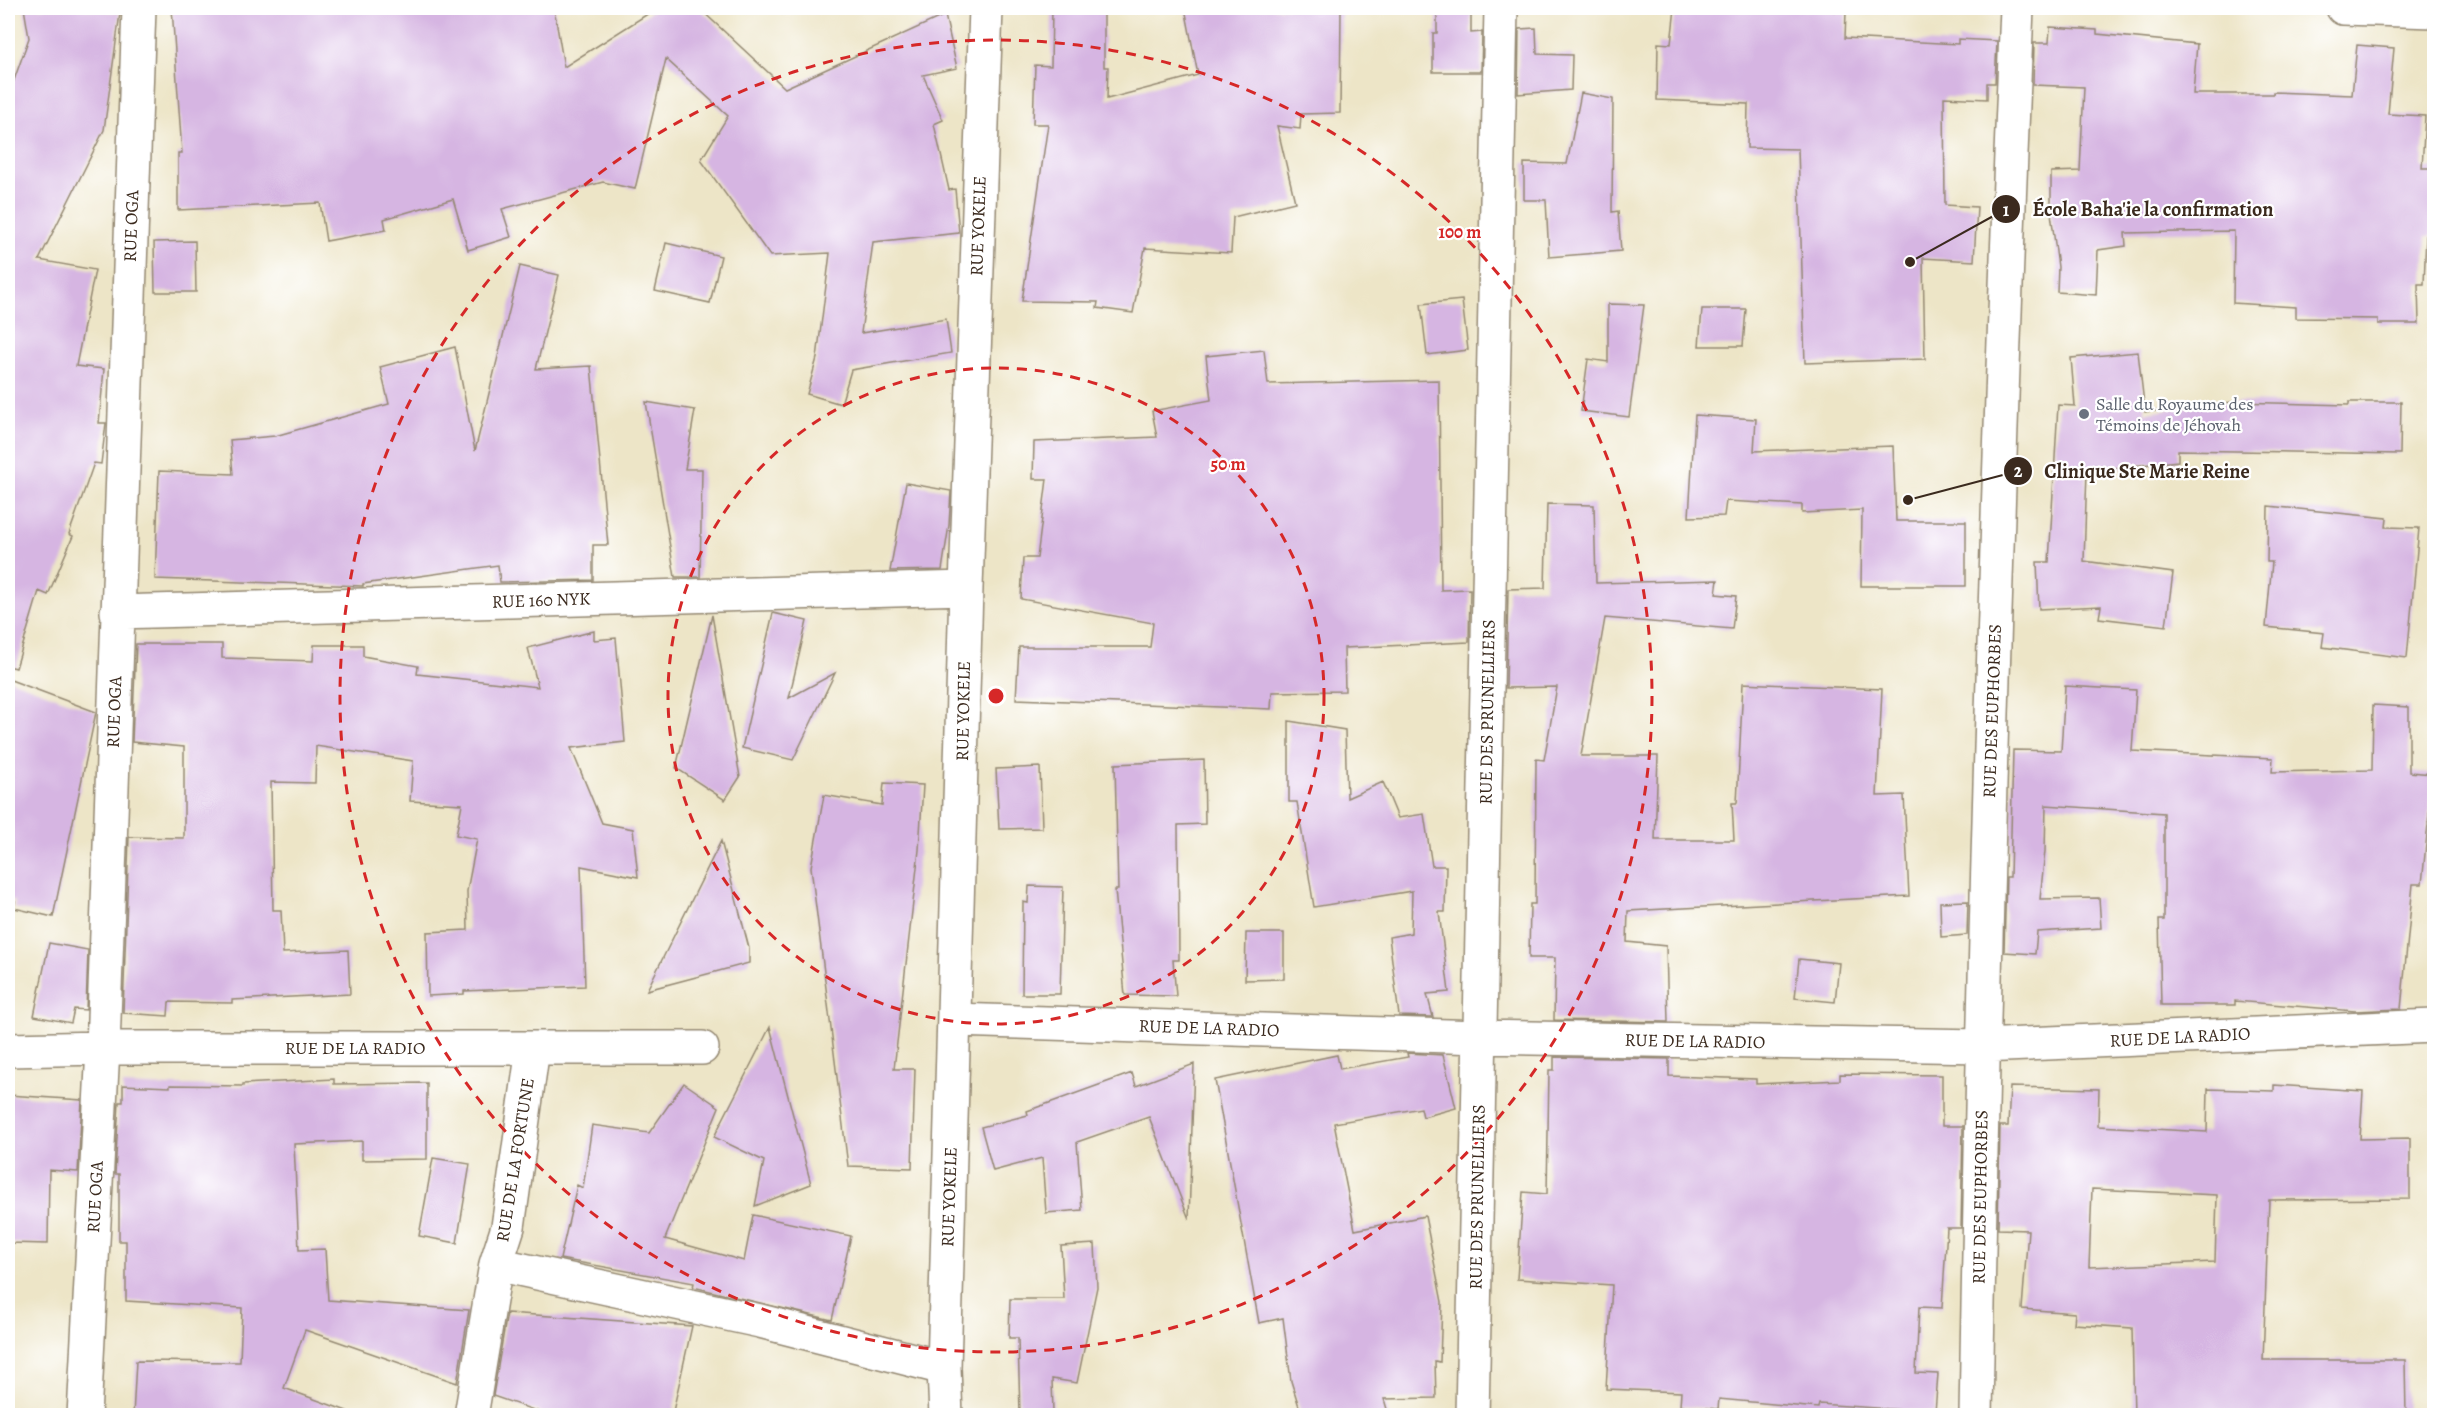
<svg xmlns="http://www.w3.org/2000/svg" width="2442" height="1423" font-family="Alegreya,serif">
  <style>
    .building { fill: #d6b5e2; fill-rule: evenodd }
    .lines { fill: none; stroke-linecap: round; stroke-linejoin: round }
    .minor-casing { stroke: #948872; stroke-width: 36 }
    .minor { stroke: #fff; stroke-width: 33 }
    .ring { fill: none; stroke: #d62828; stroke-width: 3; stroke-dasharray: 10 8 }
    .worship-dot { fill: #6b7280; stroke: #fff; stroke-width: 2 }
    .labels { text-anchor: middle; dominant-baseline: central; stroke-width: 4.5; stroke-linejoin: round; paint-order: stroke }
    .street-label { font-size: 18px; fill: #3b2a1e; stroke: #fff }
    .worship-label { font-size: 18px; fill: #5b616d; stroke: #fff; text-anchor: start }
    .centre { fill: #d62828; stroke: #fff; stroke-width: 3 }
    .ring-label { font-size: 18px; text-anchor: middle; font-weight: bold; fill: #d62828; stroke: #fff; stroke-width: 4.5; stroke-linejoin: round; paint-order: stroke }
    .leader { fill: none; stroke: #3b2a1e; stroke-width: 2 }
    .callout-dot { fill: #3b2a1e; stroke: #fff; stroke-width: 2 }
    .mark-label { font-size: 18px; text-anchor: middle; font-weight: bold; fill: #fff }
    .callout-label { font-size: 20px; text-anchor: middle; font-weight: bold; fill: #3b2a1e; stroke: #fff; stroke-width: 4.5; stroke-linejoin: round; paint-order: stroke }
  </style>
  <rect width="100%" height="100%" fill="#fff"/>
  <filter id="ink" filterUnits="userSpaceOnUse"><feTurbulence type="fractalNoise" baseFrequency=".0167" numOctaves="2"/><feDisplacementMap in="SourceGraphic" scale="12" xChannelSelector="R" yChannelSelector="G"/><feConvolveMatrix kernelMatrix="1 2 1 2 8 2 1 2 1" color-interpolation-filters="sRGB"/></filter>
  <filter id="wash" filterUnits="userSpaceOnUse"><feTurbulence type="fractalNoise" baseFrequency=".008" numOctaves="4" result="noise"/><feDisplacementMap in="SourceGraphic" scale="24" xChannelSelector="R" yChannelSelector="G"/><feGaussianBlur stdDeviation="1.35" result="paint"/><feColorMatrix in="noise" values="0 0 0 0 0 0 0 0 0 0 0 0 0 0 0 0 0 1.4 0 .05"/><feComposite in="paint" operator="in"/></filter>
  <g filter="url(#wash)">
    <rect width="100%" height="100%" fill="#ede5c7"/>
    <g id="blocks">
      <!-- building -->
      <path class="building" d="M24,8H74L120,13L104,130L39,260L95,270L76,366L104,369L99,423H106L101,464L94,463L69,534L73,536L48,595L39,591L16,668L8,666V97L29,38Z
        M172,8H554L564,67L657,8H699L785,88L945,15L957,68L923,75L943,120L934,124L949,190L955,189L959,233L873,242L861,333L946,319L951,353L851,370L841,404L807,394L817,358L830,253L770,256L701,160L728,116L666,59L635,189L603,182L502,209L511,237L468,250L453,199L384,219L386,230L326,241L320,203L178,210V153H182Z
        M1052,8H1104V67H1108L1107,99L1198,75L1185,8H1341L1340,113L1301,114L1300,129L1277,126L1295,202L1233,217L1231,253L1145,248L1133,313L1097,308L1098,302L1022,301L1048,124H1033L1035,65L1051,66Z
        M1437,8H1471V33L1482,32L1481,72H1433V33H1437Z
        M1675,8H1764L1846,12L1845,38L1958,44V39L1997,41L1995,83H1987V99L1944,97L1945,205L1977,207L1974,261L1923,258L1925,359L1805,363L1798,149L1747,148L1748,104L1657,100L1658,43L1671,44Z
        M2050,27L2097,30V34L2197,44L2193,94H2273V92L2352,95L2357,45L2394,48L2388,114L2425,116L2422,168H2434L2432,236H2426L2424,284H2418L2419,324H2378V319L2296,318V307L2233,303L2234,231L2125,233L2126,246L2098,250L2096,295L2057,292L2058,267L2051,213V172L2080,171L2084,87L2033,85L2034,43H2049Z
        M1536,28L1537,54L1572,55L1571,90L1518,94L1519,29Z
        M1581,93L1613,99L1612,212L1618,211L1621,251L1549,257L1546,200H1524V163L1567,164Z
        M195,241L196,292H155L154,242Z
        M666,243L721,256L710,303L655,291Z
        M520,266L559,275L536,369L591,366L608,545H593V580L500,582L498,565L363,584V586L155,579L159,471L233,474L230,440L275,436L389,404L380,367L455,347L475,451Z
        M1462,300L1468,350L1427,355L1421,304Z
        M1608,304L1644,305L1629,417L1581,411L1588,359L1608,362Z
        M1702,309H1746L1743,346H1699Z
        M1264,350L1268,384L1439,380L1441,590L1470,589L1469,642L1344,648L1345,691L1272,692L1271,709L1016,699L1019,647H1150L1153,623L1021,599L1023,558H1037L1047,479H1033L1034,442L1157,437L1152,411L1211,400L1206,356Z
        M2138,352L2145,412L2233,402L2349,405V402H2401L2400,454L2178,450V461L2087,471L2084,561L2173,573L2166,626L2099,618L2101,606L2039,609L2037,562H2049L2058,405L2075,406L2071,358Z
        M646,402L695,410L685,469H702L700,577H675Z
        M1695,415L1756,419L1754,451L1893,446L1896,521H1966V586H1861L1862,510L1802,513V505L1726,501L1724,516L1689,517Z
        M906,483L951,491L949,525L942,570L890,571Z
        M1547,504L1594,505L1596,583L1718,580L1716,594L1736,596L1732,629L1605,618L1581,756H1658L1655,840H1734L1732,803H1737L1743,683L1882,689L1877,796L1904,795L1909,896L1628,911L1627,942L1666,946L1668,1022L1554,1020L1555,958H1529L1530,904H1535L1536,759L1544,760L1557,687L1506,688L1508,589L1545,588Z
        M2268,506L2387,518L2386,527L2419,528L2407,658L2322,647L2324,633L2266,627L2272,562H2267Z
        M773,613L807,621L789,698L835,673L793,760L742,748Z
        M712,615L740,777L725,800L676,768Z
        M594,631V640L616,638L625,742L571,748L602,823L633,829L638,877L581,866L585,986L464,991V994L428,996L427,932L468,930L467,891L477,839L456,835L462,804L410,801L413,761L316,746L315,783L271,782L273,910H281L283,953L348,950L350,994L232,1000V1003L169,1002L168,1016L123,1013L129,837L184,838V747L132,742L136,644H222V658L313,661L314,645H363V656L418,666L417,674L538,687L528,648Z
        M8,679L96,712L53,917L14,908L15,901L8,900Z
        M2065,686L2136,690L2132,751L2273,758L2272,772L2372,770L2373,705L2409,707V772L2433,774L2422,884H2413L2401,1009L2355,1011L2235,1001V1005H2161L2159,920H2164V813L2046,805L2045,851L2040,899L2099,898L2101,928L2037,932L2035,954L2004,952L2006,877H2010L2013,750L2061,751Z
        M1289,721L1345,730L1347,798L1383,782L1398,818L1424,814L1432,866H1446L1445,912H1439L1449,992L1427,994L1433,1017L1399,1016L1389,937L1411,933L1412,891L1314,907L1297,802H1289Z
        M1204,760L1205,824L1178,825L1179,960H1173L1176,996L1125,995L1115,890H1118L1115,764Z
        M1040,767L1042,828L999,829L996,769Z
        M884,783L923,785L919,850L894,1069H915L912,1168L848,1166L811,867L824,795L882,805Z
        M721,841L749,948V963L647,990Z
        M1029,886L1063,887L1060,994H1022L1023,902L1028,903Z
        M1968,901L1967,935L1941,937L1940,902Z
        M1246,933H1284V979L1245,980Z
        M49,943L88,950L86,1010L74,1009L71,1023L34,1016Z
        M1799,959L1839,963L1835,1002L1795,998Z
        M770,1027L811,1184L755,1206L764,1161L714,1137Z
        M1407,1053L1443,1055L1456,1108L1423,1117L1421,1108L1334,1123L1355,1230L1425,1216L1442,1302L1440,1362L1435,1361L1436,1398L1384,1399L1389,1416H1302L1291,1381L1283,1318L1259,1323L1215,1080L1337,1055L1340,1069L1408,1057Z
        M1554,1057L1669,1059V1076L1756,1079V1084L1840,1080V1074L1942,1075V1126H1963L1961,1228H1947L1942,1308L1919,1307L1916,1373L1938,1374L1935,1412L1819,1404L1818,1408L1719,1399L1718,1409L1680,1406L1681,1392L1606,1389L1612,1285L1517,1279L1523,1192L1547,1194L1549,1070H1554Z
        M1194,1064L1189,1219L1149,1117L1077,1142L1082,1210L1046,1213L1042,1158L993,1171L981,1127L1028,1115L1027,1111L1132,1073L1136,1086Z
        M334,1079V1084L427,1083V1159L362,1160V1141L294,1144L299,1250L325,1249L328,1300L469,1310L457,1383L305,1330L284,1388L347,1411L346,1416H133L136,1361L240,1362L242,1308L126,1301V1241H119V1174H115L119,1102H123V1085L170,1087V1085L243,1086V1084Z
        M684,1083L719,1107L665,1239L744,1261L753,1215L851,1236L832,1320L693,1287L694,1283L560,1259L577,1185L583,1188L592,1125L649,1133Z
        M2274,1085L2363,1091L2360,1139L2410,1138V1199L2269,1200L2263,1360H2405L2406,1416H2134L2132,1328L2074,1324L2075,1313L2022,1309L2028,1230L1998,1229L2000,1126H2008L2010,1087L2099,1089L2098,1126L2207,1132L2208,1089L2274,1091ZM2092,1189L2217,1195L2215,1262L2089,1267Z
        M8,1095L82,1100L78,1172L49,1170L48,1244L8,1243Z
        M433,1158L470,1164L457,1243L419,1236Z
        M1095,1244L1097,1287L1077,1383L1052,1379L1053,1412L1020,1414L1018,1338H1009L1010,1299H1064L1061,1246Z
        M507,1313L692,1326L672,1416H551L493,1396Z"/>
    </g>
  </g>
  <g filter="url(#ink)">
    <use href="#blocks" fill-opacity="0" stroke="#948872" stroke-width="1.5"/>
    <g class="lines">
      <defs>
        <path id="minor" d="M2343,8L2434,11
          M117,612L966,588
          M955,1020L1480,1037L1982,1046L2434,1026
          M533,1048L508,1227L496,1264L760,1321L944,1368
          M8,1050L103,1048H702
          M84,1416L103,1048L139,8
          M471,1416L496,1264
          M946,1416L944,1368L966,588L986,8
          M1472,1416L1501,8
          M1976,1416C1984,946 1997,477 2017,8"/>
      </defs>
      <!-- minor casing -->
      <use href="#minor" class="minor-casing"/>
      <!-- minor -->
      <use href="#minor" class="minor"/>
    </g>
  </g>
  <!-- distance rings -->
  <g class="ring">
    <circle cx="996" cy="696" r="328"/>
    <circle cx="996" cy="696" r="656"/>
  </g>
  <!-- markers -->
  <circle class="worship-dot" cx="2084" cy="414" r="6"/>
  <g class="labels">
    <!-- street labels -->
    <g class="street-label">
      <text transform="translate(131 226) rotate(-88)">RUE OGA</text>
      <text transform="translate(978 226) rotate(-88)">RUE YOKELE</text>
      <text transform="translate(541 600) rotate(-2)">RUE 160 NYK</text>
      <text transform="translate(963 711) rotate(-89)">RUE YOKELE</text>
      <text transform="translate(1992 711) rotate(-88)">RUE DES EUPHORBES</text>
      <text transform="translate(114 712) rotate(-88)">RUE OGA</text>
      <text transform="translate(1487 712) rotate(-89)">RUE DES PRUNELLIERS</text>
      <text transform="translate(1209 1028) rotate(2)">RUE DE LA RADIO</text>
      <text transform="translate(2180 1037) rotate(-3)">RUE DE LA RADIO</text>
      <text transform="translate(1695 1041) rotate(1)">RUE DE LA RADIO</text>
      <text x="355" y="1048">RUE DE LA RADIO</text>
      <text transform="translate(515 1160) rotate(-81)">RUE DE LA FORTUNE</text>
      <text transform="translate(95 1197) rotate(-87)">RUE OGA</text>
      <text transform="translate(949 1197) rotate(-88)">RUE YOKELE</text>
      <text transform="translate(1477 1197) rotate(-89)">RUE DES PRUNELLIERS</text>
      <text transform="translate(1980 1197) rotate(-89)">RUE DES EUPHORBES</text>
    </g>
    <!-- worship labels -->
    <g class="worship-label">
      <text x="2096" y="404">Salle du Royaume des<tspan x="2096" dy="21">Témoins de Jéhovah</tspan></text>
    </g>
  </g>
  <circle cx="996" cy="696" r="9" class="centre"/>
  <g class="ring-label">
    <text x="1460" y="238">100 m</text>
    <text x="1228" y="470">50 m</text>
  </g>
  <!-- callouts -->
  <path class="leader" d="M1910 262L2006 209M1908 500L2018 471"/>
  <g class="callout-dot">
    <circle cx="1910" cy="262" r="6"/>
    <circle cx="1908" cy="500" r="6"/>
    <circle cx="2006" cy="209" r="15"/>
    <circle cx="2018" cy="471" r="15"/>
  </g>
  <g class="mark-label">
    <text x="2006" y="216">1</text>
    <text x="2018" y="477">2</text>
  </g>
  <g class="callout-label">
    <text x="2153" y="216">École Baha'ie la confirmation</text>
    <text x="2147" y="478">Clinique Ste Marie Reine</text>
  </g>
  <!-- margin -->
  <rect width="2442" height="1423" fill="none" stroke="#fff" stroke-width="30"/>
</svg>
